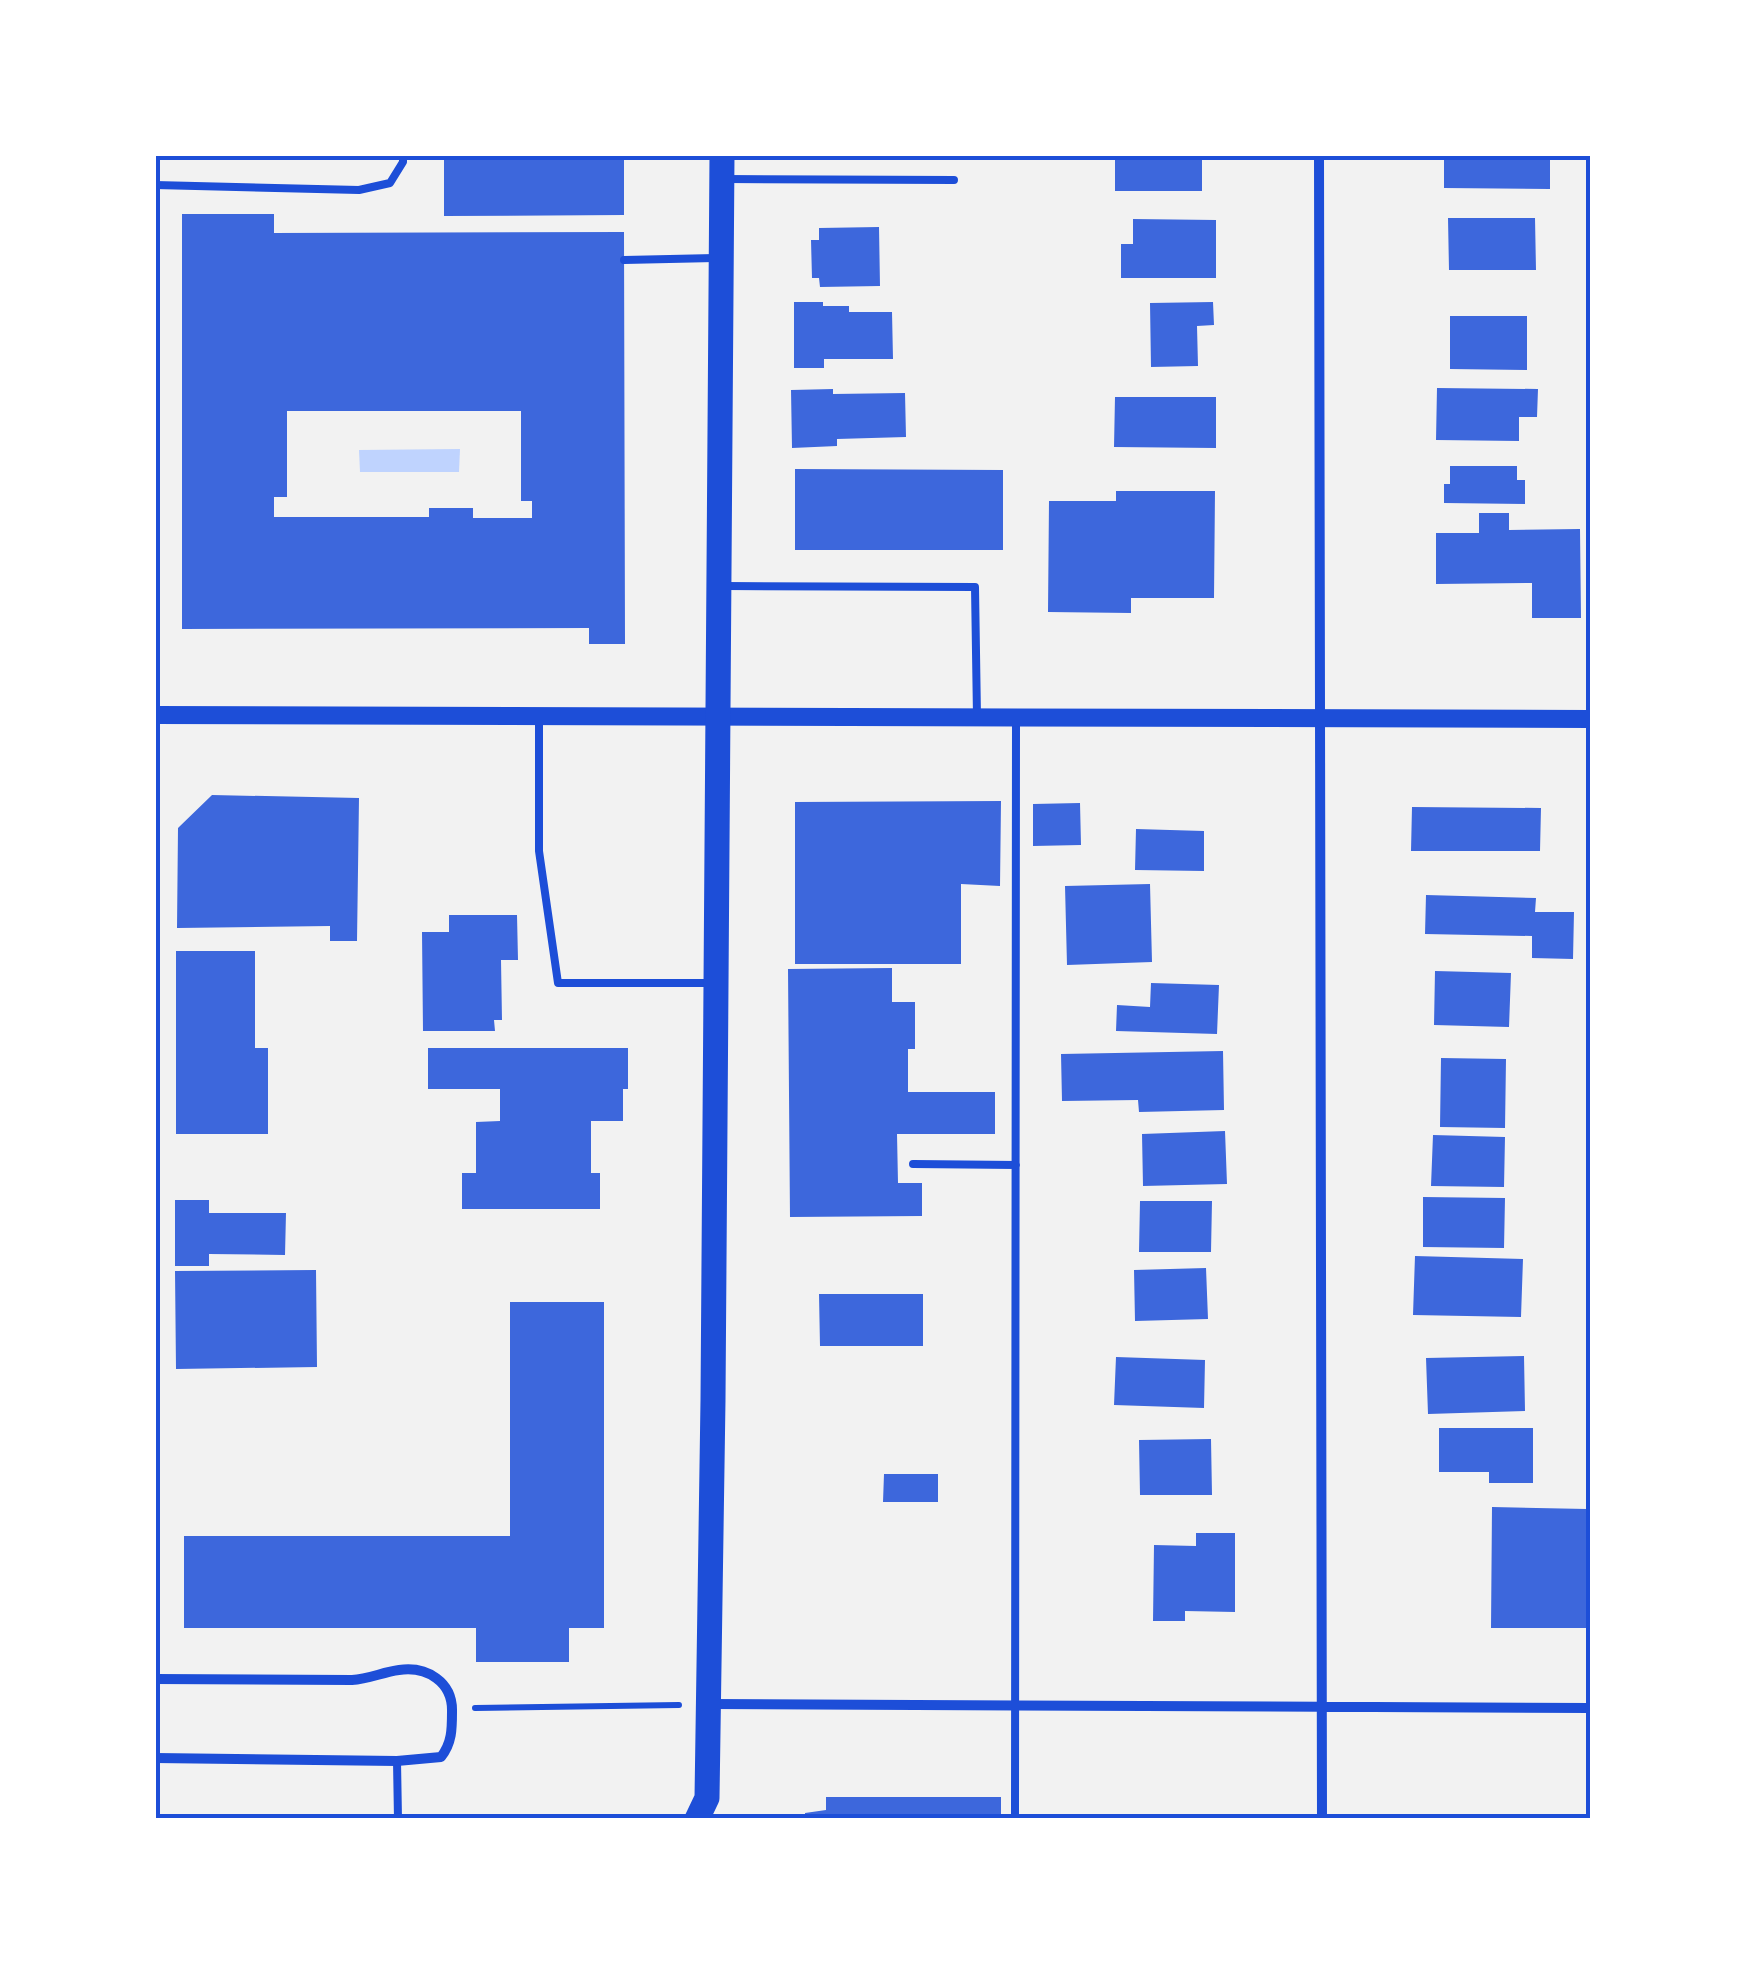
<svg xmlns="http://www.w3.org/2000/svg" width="1745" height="1974" font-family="'Golos Text',sans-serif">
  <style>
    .water { fill: #bfd3fe }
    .building { fill: #3d67dc; fill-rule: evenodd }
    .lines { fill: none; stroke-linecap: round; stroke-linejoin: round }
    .path { stroke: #1d4ed8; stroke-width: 6 }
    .service { stroke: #1d4ed8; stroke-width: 8 }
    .minor { stroke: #1d4ed8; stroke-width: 10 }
    .tertiary { stroke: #1d4ed8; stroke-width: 18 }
    .trunk { stroke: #1d4ed8; stroke-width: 25 }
    .neatline { fill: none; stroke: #1d4ed8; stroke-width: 4 }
  </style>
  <rect width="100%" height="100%" fill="#f2f2f2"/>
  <!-- water -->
  <path class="water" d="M460,449L459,472H360L359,450Z"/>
  <!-- building -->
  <path class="building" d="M444,155H624V215L444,216Z
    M1115,155H1202V191H1115Z
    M1444,155H1550V189L1444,188Z
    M182,214H274V233L624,232L625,644H589V628L182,629ZM287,411H521V501H532V518H473V508H429V517H274V497H287Z
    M1448,218H1535L1536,270H1449Z
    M1133,219L1216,220V278H1121V244H1133Z
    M879,227L880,286L820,287L819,278H812L811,240H819V228Z
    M794,302H823V306H849V312H892L893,359H824V368H794Z
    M1213,302L1214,325L1197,326L1198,366L1151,367L1150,303Z
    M1450,316H1527V370L1450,369Z
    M1437,388L1538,389L1537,417H1519V441L1436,440Z
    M833,389V394L905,393L906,437L837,439V446L792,448L791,390Z
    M1115,397H1216V448L1114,447Z
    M1450,466H1517V480H1525V504L1444,503V484H1450Z
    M795,469L1003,470V550H795Z
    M1116,491H1215L1214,598H1131V613L1048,612L1049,501H1116Z
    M1479,513H1509V530L1580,529L1581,618H1532V583L1436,584V533H1479Z
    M212,795L359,798L357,941H330V926L177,928L178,828Z
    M1001,801L1000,886L961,884V964H795V802Z
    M1080,803L1081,845L1033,846V804Z
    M1412,807L1541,808L1540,851H1411Z
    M1136,829L1204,831V871L1135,870Z
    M1150,884L1152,962L1067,965L1065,886Z
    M1426,895L1536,898L1535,912H1574L1573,959L1532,958V936L1425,934Z
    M449,915H517L518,960H501L502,1020H494L495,1031H423L422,932H449Z
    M176,951H255V1048H268V1134H176Z
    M892,968V1002H915V1049H908V1092H995V1134H897L898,1183H922V1216L790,1217L788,969Z
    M1435,971L1511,973L1509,1027L1434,1025Z
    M1151,983L1219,985L1217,1034L1116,1031L1117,1005L1150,1007Z
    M428,1048H628V1089H623V1121H591V1173H600V1209H462V1173H476V1122L500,1121V1089H428Z
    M1223,1051L1224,1110L1139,1112L1138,1100L1062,1101L1061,1054Z
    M1441,1058L1506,1059L1505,1128L1440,1127Z
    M1225,1131L1227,1184L1143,1186L1142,1134Z
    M1433,1135L1505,1137L1504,1187L1431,1186Z
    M1423,1197L1505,1198L1504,1248L1423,1247Z
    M175,1200H209V1213H286L285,1255L209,1254V1266H175Z
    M1140,1201H1212L1211,1252H1139Z
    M1415,1256L1523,1259L1521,1317L1413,1315Z
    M1206,1268L1208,1319L1135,1321L1134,1270Z
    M316,1270L317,1367L176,1369L175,1271Z
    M819,1294H923V1346H820Z
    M510,1302H604V1628H569V1662H476V1628H184V1536H510Z
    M1524,1356L1525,1411L1428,1414L1426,1358Z
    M1116,1357L1205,1360L1204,1408L1114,1405Z
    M1439,1428H1533V1483H1489V1472H1439Z
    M1211,1439L1212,1495H1140L1139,1440Z
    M884,1474H938V1502H883Z
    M1492,1507L1587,1509L1589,1628H1491Z
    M1196,1533H1235V1612L1185,1611V1621H1153L1154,1545L1196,1546Z
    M826,1797H1001V1819H805V1813L826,1810Z"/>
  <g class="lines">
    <!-- path -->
    <path class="path" d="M475,1708L679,1705"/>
    <!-- service -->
    <path class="service" d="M726,179L954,180
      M155,185L359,190L390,183L403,162V155
      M624,260L715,258
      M725,586L975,587L977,717
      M539,716V851L558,983H710
      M913,1164L1016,1165
      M397,1761L398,1819
      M1015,1819L1016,719"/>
    <!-- minor -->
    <path class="minor" d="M1319,155L1322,1819
      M155,1679L352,1680C369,1679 383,1672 399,1670C427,1666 453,1682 452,1712C452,1729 452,1743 441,1757L397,1761L155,1758
      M711,1704L1590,1708"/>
    <!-- tertiary -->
    <path class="tertiary" d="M155,715L1590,719"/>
    <!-- trunk -->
    <path class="trunk" d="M697,1819L707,1798L713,1400L722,155"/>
  </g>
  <!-- border -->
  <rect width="1745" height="1974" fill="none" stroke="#ffffff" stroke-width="315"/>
  <rect x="158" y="158" width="1430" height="1658" class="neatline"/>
</svg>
